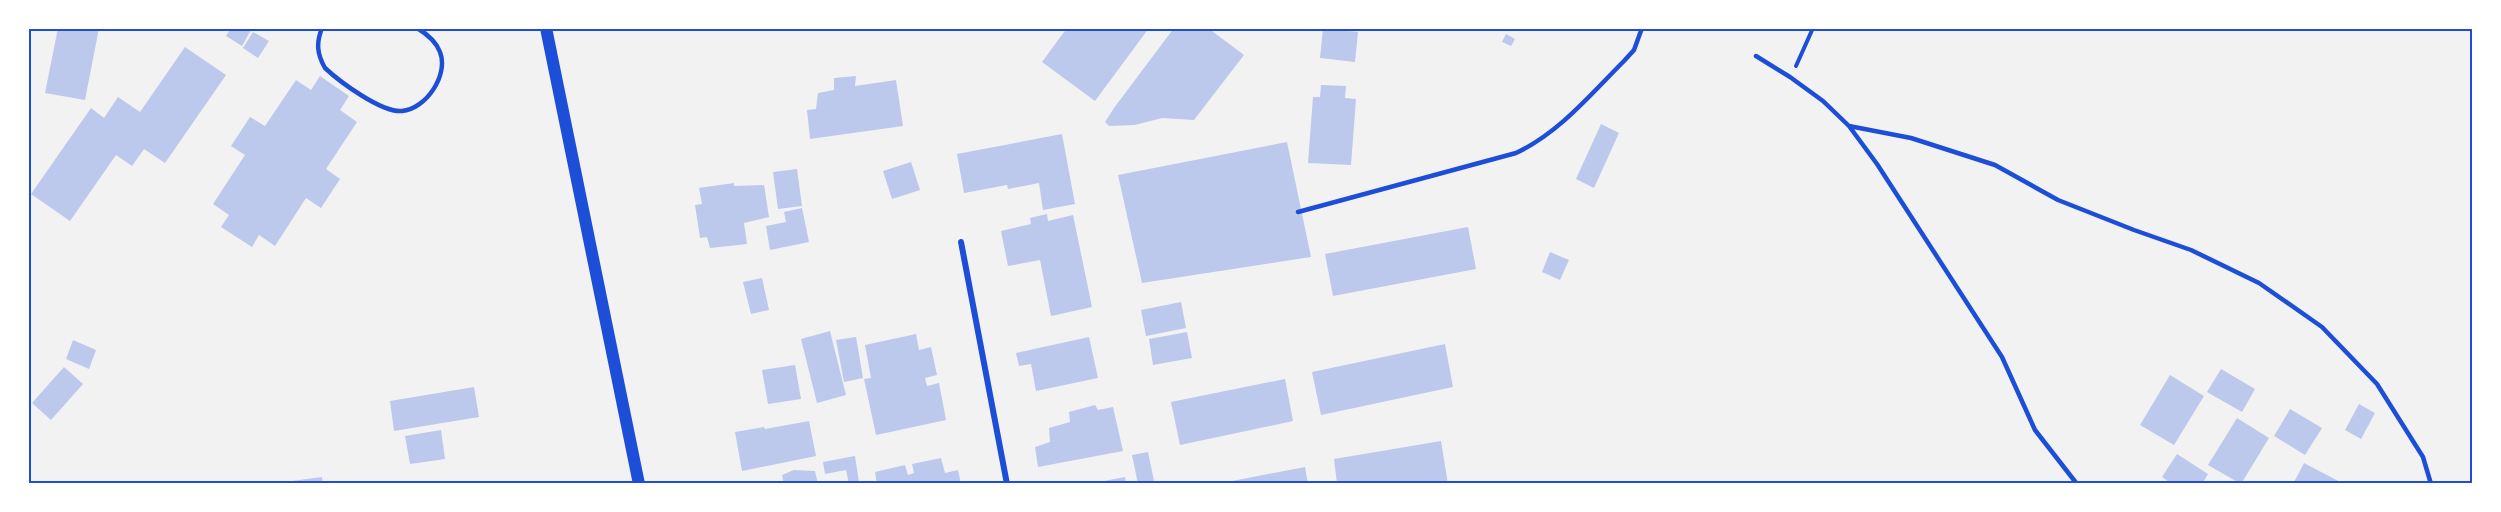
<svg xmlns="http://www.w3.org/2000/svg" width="2501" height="512" font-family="'Alegreya Sans',sans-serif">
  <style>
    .building { fill: #bdc9ec }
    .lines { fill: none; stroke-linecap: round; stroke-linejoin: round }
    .path { stroke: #1d4ed8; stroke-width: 4 }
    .service { stroke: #1d4ed8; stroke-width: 4.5 }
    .minor { stroke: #1d4ed8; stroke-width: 6 }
    .secondary { stroke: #1d4ed8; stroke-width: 12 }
    .neatline { fill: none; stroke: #1d4ed8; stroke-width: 2 }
  </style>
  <rect width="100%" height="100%" fill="#f2f2f2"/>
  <!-- building -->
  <path class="building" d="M58,28H99L85,100L45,93Z
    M231,28H249L251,30L242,46L226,36Z
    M1067,28H1149L1095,101L1042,62Z
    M1174,28H1208L1244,55L1194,120L1162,118L1135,125L1109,126L1105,122L1114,108Z
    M1323,28L1358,32L1355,62L1320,58Z
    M253,32L269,41L258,58L243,48Z
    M1506,34L1515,39L1511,46L1502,42Z
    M185,47L226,75L165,163L144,149L132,166L116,155L70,221L31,194L91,108L104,118L118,97L140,112Z
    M320,76L349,96L340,110L357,122L326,169L340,179L321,208L306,198L275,246L259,235L252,247L221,227L229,215L213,204L245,155L231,146L250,117L265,126L296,80L311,90Z
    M856,76L855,86L896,80L903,126L810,139L807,110L816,109L818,93L834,90V78Z
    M1321,85L1346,86L1345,98L1356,99L1351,165L1308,163L1313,97H1320Z
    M1601,124L1619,133L1594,188L1576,179Z
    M1062,134L1075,204L1043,210L1039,183L1008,189L1007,185L964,193L957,154Z
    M1287,142L1311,257L1142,283L1118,175Z
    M911,162L920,190L892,199L883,171Z
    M797,169L802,206L778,209L773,172Z
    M734,183V186L764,185L769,217L744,223L747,244L710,248L707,237L700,238L695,205L702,204L699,188Z
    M802,208L809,242L770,250L766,226L786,222L784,212Z
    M1047,214L1048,221L1073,215L1092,307L1051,316L1040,260L1008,266L1001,231L1031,224L1030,218Z
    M1468,227L1476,269L1333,296L1325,254Z
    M1550,252L1569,260L1560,280L1542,272Z
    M762,278L769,310L751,314L743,282Z
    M1181,302L1186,328L1146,336L1141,310Z
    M830,331L846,395L817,403L801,339Z
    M1187,332L1192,358L1153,365L1149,339Z
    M916,334L919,350L931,347L937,375L925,378L927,386L939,383L946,420L876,435L864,379L871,378L865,345Z
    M856,337L863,378L844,382L836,340Z
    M1089,337L1098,378L1036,391L1031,364L1019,366L1016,353Z
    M73,340L96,350L89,369L66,359Z
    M1445,344L1453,387L1321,415L1312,372Z
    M795,365L801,399L768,404L762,370Z
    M64,367L83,384L51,420L32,403Z
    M2221,369L2255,389L2242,412L2207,392Z
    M2170,375L2204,396L2174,445L2140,425Z
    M1285,379L1293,421L1180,445L1171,402Z
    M474,387L479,417L394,431L390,401Z
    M2359,404L2375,413L2361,439L2345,430Z
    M1095,405L1098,410L1113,407L1123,451L1038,467L1035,447L1050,442L1049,428L1070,422L1069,412Z
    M2290,409L2322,428L2305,455L2274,436Z
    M2237,418L2269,438L2241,484L2208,465Z
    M809,421L816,456L742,471L735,432L764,427L765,429Z
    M441,430L445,459L410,464L405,436Z
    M1441,441L1448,484H1337L1334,459Z
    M1148,452L1154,481L1138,484L1132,455Z
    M2177,454L2208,474L2202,484H2172L2162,477Z
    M855,456L859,482L849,484L846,470L825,474L823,462Z
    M941,458L945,473L958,470L961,484H877L875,472L905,465L908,475L914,473L912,464Z
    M2304,463L2344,484H2293Z
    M1305,467L1308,484H1227V482Z
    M794,470L815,471L818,484H784L782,475Z
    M322,477L323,484H284V482Z
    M1125,477L1126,484H1104V481Z"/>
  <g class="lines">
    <!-- path -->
    <path class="path" d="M1796,66L1813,28"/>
    <!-- service -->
    <path class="service" d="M322,28C316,43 317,54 325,68C340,82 382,113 402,111C426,109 449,75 440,52C436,41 427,34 417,28
      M1756,56L1790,77L1823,101L1849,126L1877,164L2002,357L2035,430L2077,484
      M1849,126L1911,138L1995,165L2058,200L2134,230L2191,250L2259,283L2322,327L2377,384L2423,457L2431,484
      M1298,212L1516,153C1559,133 1591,94 1624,61L1634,50L1642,28"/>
    <!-- minor -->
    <path class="minor" d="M961,242L1007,484"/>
    <!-- secondary -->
    <path class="secondary" d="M546,28L639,484"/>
  </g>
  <!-- border -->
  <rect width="2501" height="512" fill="none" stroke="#ffffff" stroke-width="60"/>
  <rect x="30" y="30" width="2441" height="452" class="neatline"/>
</svg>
